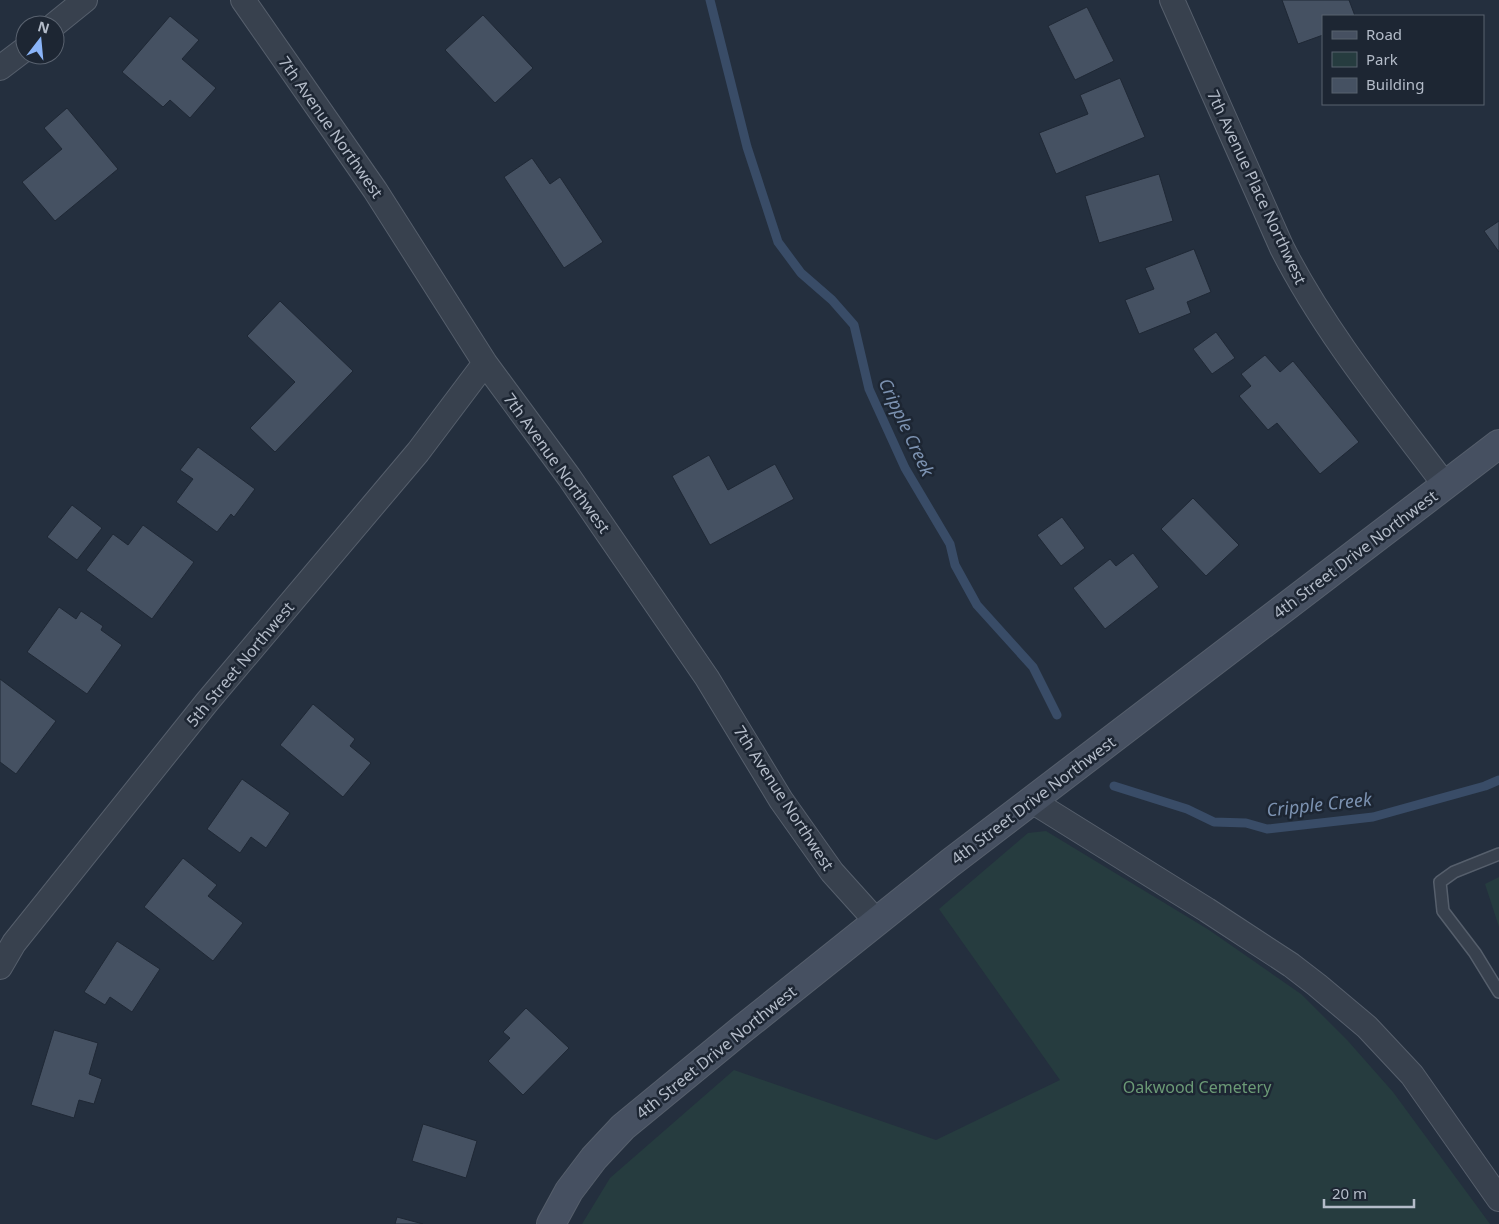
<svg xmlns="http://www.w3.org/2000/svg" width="1499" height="1224" font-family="'Noto Sans',sans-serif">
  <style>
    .green { fill: #263c3f }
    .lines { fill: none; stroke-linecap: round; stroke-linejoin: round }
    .stream { stroke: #394c67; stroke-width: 9 }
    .building { fill: #455162; stroke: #1f2835 }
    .lane-casing { stroke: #565f6c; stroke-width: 14 }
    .street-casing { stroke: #565f6c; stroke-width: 26 }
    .secondary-casing { stroke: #565f6c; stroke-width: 30 }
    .lane { stroke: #38414e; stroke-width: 11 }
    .street { stroke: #38414e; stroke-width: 24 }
    .secondary { stroke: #465061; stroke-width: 28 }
    .labels { text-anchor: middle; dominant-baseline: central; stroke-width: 5; stroke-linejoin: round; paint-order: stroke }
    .street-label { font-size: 16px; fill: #b4bcc9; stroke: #1d2633 }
    .park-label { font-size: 16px; fill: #6b9a76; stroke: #1d2633 }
    .water-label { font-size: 18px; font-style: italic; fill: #7c92b1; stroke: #1d2633 }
  </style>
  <rect width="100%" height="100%" fill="#242f3e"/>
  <!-- green -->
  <path class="green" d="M1046,831L1209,930L1301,994L1348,1041L1393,1092L1490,1224H582L610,1178L734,1070L936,1140L1060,1080L939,909L1028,833Z
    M1499,877V927L1485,884Z"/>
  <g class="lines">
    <!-- stream -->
    <path class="stream" d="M710,0L747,147L778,242L801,273L832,300L854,325L869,389L905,468L950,544L955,565L977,605L1033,667L1057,715
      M1114,786L1187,809L1214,822L1246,823L1267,829L1373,817L1485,786L1499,780"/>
  </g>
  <!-- building -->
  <path class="building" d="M1282,0H1349L1355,16H1323V35L1298,44Z
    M1087,7L1114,61L1075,80L1048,26Z
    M483,15L533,68L495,103L445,50Z
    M170,16L199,40L182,59L216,88L190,118L170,100L163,107L122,72Z
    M1120,78L1145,137L1056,174L1039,133L1088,114L1080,95Z
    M67,108L118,169L55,221L22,182L62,149L44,128Z
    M532,158L550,184L560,177L603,242L564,268L504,177Z
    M1159,174L1173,221L1099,243L1085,196Z
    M1499,221V252L1484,231Z
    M1194,249L1211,292L1187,302L1191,313L1139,334L1125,300L1154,289L1145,268Z
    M280,301L353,371L275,452L250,428L295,382L247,336Z
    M1216,332L1235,358L1212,374L1193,349Z
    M1265,355L1280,372L1293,361L1359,442L1320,474L1277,423L1268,430L1239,396L1251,386L1241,374Z
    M198,447L255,489L234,517L231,514L217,532L176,502L193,479L180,470Z
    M709,455L728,490L775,464L794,499L710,545L672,476Z
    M1193,498L1239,545L1206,576L1161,529Z
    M72,505L102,528L77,560L47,537Z
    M1062,517L1085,548L1061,566L1037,535Z
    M143,525L194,562L152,619L86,570L113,534L128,545Z
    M1133,553L1159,587L1105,629L1073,588L1110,559L1116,566Z
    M59,607L76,619L81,611L103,626L101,630L122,645L87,694L27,652Z
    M0,679L56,721L16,774L0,762Z
    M313,704L355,739L350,746L371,763L343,797L280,745Z
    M242,779L290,813L266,848L251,837L240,853L207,829Z
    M183,858L217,885L208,896L243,923L213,961L144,907Z
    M117,941L160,969L132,1012L110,997L105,1005L84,992Z
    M526,1008L569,1048L523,1095L488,1061L510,1038L503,1032Z
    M54,1030L98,1043L89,1074L102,1079L94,1104L79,1100L74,1118L31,1105Z
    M423,1124L477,1141L466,1178L412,1161Z
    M397,1217L423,1224H395Z"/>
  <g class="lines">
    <defs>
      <path id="lane" d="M1499,854L1454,872L1440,882L1443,911L1475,953L1499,992"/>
      <path id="street" d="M243,0L375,190L485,363L569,477L707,678L781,800L832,872L877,922
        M1172,0L1282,248C1326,334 1388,409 1445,485
        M54,25L85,0
        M0,68L25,49
        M1032,801L1207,910L1291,965L1317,985L1367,1027L1412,1075L1499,1199
        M0,967L14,943L207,702L418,452L485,363"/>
      <path id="secondary" d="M551,1224L569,1191L594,1158L623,1127L741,1030L950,863L1499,444"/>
    </defs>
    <!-- lane casing -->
    <use href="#lane" class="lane-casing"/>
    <!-- street casing -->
    <use href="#street" class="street-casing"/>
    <!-- secondary casing -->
    <use href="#secondary" class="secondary-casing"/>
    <!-- lane -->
    <use href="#lane" class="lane"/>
    <!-- street -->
    <use href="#street" class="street"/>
    <!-- secondary -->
    <use href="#secondary" class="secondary"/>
  </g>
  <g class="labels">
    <!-- street labels -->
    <g class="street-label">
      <text transform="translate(331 127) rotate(55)">7th Avenue Northwest</text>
      <text transform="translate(1257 187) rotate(65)">7th Avenue Place Northwest</text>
      <text transform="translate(557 463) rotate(54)">7th Avenue Northwest</text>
      <text transform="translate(1355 554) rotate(-37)">4th Street Drive Northwest</text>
      <text transform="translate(240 664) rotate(-50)">5th Street Northwest</text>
      <text transform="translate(784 798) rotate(57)">7th Avenue Northwest</text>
      <text transform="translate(1033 800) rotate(-37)">4th Street Drive Northwest</text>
      <text transform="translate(716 1052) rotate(-39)">4th Street Drive Northwest</text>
    </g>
    <!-- park labels -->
    <g class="park-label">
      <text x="1197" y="1087">Oakwood Cemetery</text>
    </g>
    <!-- water labels -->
    <g class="water-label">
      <text transform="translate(907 427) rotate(65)">Cripple Creek</text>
      <text transform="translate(1319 804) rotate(-6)">Cripple Creek</text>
    </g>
  </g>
  <!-- legend -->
  <rect x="1322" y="15" width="162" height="90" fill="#1d2633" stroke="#59626f"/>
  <rect x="1332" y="31" width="25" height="8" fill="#465061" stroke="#59626f"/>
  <text x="1366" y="40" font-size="15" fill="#b4bcc9">Road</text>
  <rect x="1332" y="52" width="25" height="15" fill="#263c3f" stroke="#59626f"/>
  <text x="1366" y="65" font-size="15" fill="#b4bcc9">Park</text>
  <rect x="1332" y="78" width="25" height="15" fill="#455162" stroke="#59626f"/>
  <text x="1366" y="90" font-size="15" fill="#b4bcc9">Building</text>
  <!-- north arrow -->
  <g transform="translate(40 40) rotate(16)"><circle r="24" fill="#1d2633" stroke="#59626f"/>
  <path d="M0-4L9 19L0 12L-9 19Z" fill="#8ab4f8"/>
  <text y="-8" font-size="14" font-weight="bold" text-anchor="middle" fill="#b4bcc9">N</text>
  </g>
  <!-- scale -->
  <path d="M1324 1199v8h90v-8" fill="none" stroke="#b4bcc9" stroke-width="2.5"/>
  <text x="1332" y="1199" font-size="15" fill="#b4bcc9" stroke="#1d2633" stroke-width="4" paint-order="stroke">20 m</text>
</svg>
